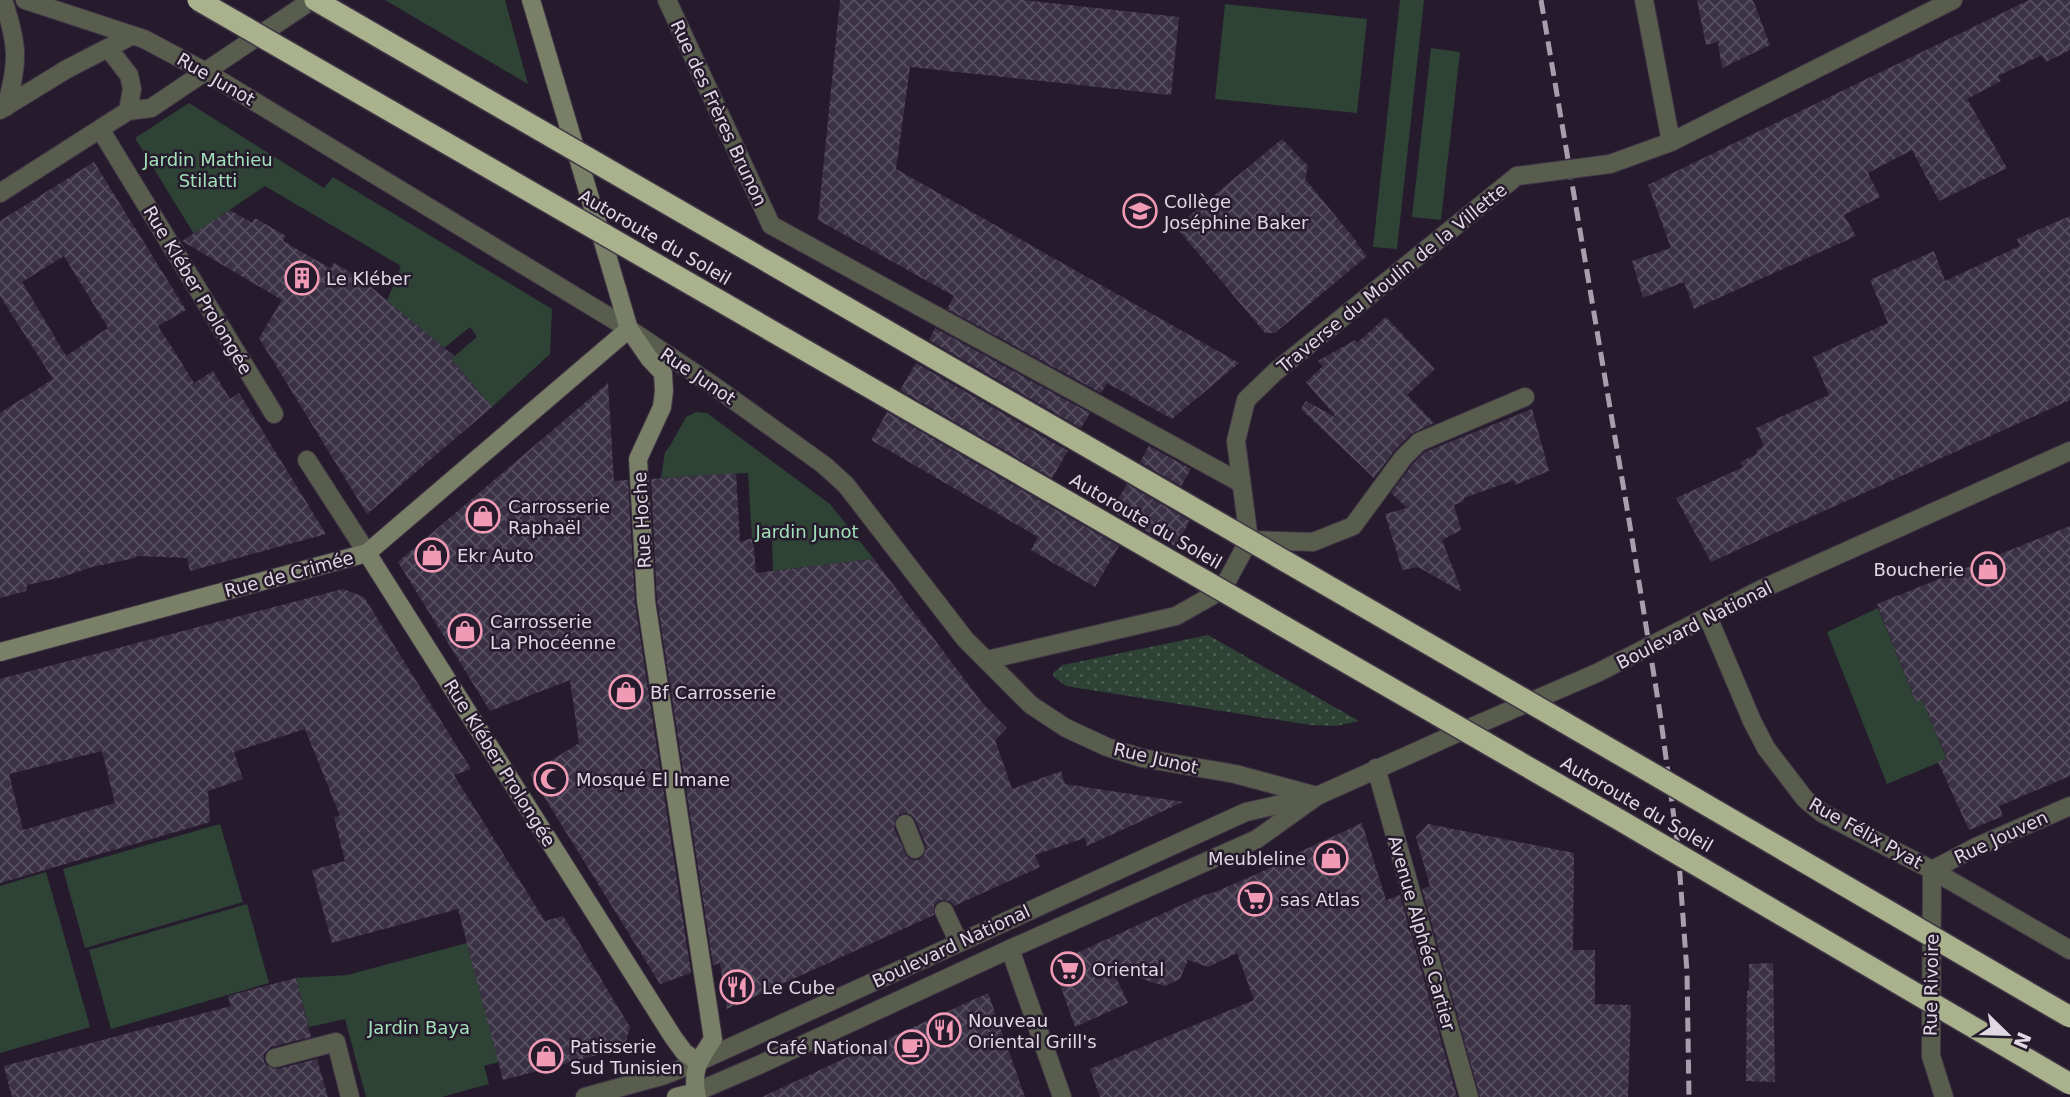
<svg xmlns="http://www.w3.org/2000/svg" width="2070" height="1097" font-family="'DejaVu Sans',sans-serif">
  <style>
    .grass { fill: url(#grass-dots) }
    .green { fill: #2e4236 }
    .building { fill: url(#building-cross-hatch); fill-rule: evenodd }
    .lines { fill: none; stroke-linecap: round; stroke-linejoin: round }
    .lane-casing { stroke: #403646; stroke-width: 20 }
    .street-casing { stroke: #403646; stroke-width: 20 }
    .secondary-casing { stroke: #403646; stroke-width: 20 }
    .lane { stroke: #595d4e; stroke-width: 18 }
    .street { stroke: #595d4e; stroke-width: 18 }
    .secondary { stroke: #7a7f67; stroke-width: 18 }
    .rail { stroke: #a89fac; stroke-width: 5; stroke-dasharray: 14 7; stroke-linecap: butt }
    .street-bridge-casing { stroke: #403646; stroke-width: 20; stroke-linecap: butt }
    .highway-bridge-casing { stroke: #403646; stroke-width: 24; stroke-linecap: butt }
    .street-bridge { stroke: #595d4e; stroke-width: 18 }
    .highway-bridge { stroke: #a9b28c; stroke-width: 21 }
    .labels { text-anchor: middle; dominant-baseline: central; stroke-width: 5; stroke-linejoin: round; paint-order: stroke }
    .street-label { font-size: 18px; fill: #e0d9e4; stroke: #261b2c }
    .park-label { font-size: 18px; fill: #a2e0b9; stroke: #261b2c }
    .poi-label { font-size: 18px; fill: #e0d9e4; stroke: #261b2c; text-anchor: start }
  </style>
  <defs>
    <pattern id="grass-dots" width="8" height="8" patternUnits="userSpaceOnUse" patternTransform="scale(1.75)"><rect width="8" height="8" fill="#2e4236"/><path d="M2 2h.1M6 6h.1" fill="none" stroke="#4c5d53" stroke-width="1.8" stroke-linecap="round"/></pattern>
    <pattern id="building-cross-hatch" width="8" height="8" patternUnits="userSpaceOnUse" patternTransform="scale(1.75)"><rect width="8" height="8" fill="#3a3244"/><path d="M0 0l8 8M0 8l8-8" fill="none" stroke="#564f5f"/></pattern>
  </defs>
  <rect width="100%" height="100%" fill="#261b2c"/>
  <!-- grass -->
  <path class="grass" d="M1208,635L1359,721L1336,726L1310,725L1066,686L1054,677L1053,673L1063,665Z"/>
  <!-- green -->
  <path class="green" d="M385,0H505L528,84Z
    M1400,0H1424L1397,249L1373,247Z
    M1225,4L1367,19L1357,113L1215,99Z
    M1431,48L1460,52L1441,220L1412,217Z
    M189,103L324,188L333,177L552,309L550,354L492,407L451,359L477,337L470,327L444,348L387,301L401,266L265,186L194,234L135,138Z
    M696,412L707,413L830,504L874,559L773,571L772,538L752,539L748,473L661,478L665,452L670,446L686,417Z
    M1878,608L1916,702L1922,700L1947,759L1887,784L1827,632Z
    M220,824L243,902L85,948L63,869Z
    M46,872L90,1027L0,1053V886Z
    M247,904L269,983L111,1029L89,950Z
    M467,943L499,1062L484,1066L489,1084L442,1097H366L345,1019L309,1027L296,978L347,975Z"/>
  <!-- building -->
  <path class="building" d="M840,0H1023L1179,17L1171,95L910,67L896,169L1239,363L1172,419L1107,383L1101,393L947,309L954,296L818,220Z
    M1697,0H1753L1770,45L1722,68L1718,42L1706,45Z
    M2029,0H2070V50L2046,62L2042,55L1998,76L2001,81L1967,99L2007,168L1939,201L1912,150L1868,173L1880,197L1844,215L1856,236L1694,309L1684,282L1643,298L1632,261L1671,248L1648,185Z
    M1282,139L1308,166L1305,179L1357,242L1356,243L1367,256L1275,333H1265L1176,227Z
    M94,162L186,310L158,326L176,354L194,383L213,371L230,399L239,393L326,534L190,571L187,558L136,556L135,558L92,567L62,577L27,585L26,591L0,598V413L53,379L0,296V221ZM64,256L108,328L66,356L22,282Z
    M230,210L252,223L255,218L286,236L283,241L307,255L330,268L334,263L360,278L454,356L451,359L492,407L367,514L259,338L282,300L182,241Z
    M2070,216V400L1711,562L1676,498L1743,467L1740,462L1757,454L1756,451L1764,446L1756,428L1829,395L1813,357L1888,323L1870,280L1934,251L1945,281L2020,246L2017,239Z
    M1386,317L1435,369L1407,395L1434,423L1411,434L1394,451L1374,478L1301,409L1306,401L1337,418L1306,382L1323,366L1318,361L1355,340L1357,343Z
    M935,328L1090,413L1081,428L929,340Z
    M916,363L1068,451L1052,478L900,390Z
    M608,383L614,481L628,480L635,603L691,973L660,984L530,774L579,743L570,680L490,711L398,562Z
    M1532,409L1549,471L1515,485L1514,480L1464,498V501L1454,505L1461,530L1442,540L1462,592L1418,567L1402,570L1385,514L1407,508L1391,493L1412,465L1425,452Z
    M887,412L1119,546L1095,587L1031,550L1038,537L871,440Z
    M1149,446L1191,469L1181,486L1140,462Z
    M736,473L740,542L753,538L756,573L874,559L983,704L1007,728L995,740L1012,789L1061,771L1065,784L1183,802L1087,846L1085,838L1035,855L1040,867L954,906L950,901L940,900L934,905V915L727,1009L720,963L713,965L657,600L651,479ZM906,813L911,815L915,819L926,845L924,855L919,860H913L907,857L894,828L896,818L900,814Z
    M1127,484L1190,521L1175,547L1111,511Z
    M2070,526V776L1999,806L2003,816L1969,830L1938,762L1947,758L1922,700L1916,702L1877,604Z
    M343,589L364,597L471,769L454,775L545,921L563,916L630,1027L624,1048L503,1080L458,909L332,943L312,870L345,861L334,817L340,816L305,729L234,752L243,779L208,791L210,822L0,883V679ZM102,751L115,803L23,830L9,774Z
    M1362,823L1386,900L1400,895L1457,1097H1100L1090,1069L1254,1000L1237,953L1208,967L1188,960L1180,979L1164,986L1112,969L1128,1003L1075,1027L1058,979L1068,957L1199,897L1213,892V893L1261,872L1281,862L1280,861Z
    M1428,824L1574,853L1573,950H1595V1004L1631,1005L1628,1097H1480L1422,889L1430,886L1416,837Z
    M1773,963L1775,1082L1746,1081L1747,991L1749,990V964Z
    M296,978L311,1037L271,1047L264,1054V1062L267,1066L277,1069L317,1059L328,1097H12L4,1066L231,1006L228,996Z
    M988,993L1025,1097H762L837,1062Z"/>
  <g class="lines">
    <defs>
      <path id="lane" d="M771,225L1241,483
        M905,824L915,849
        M944,911L959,943
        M275,1058L336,1042L350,1097
        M585,1097L665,1075L698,1062L1235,817L1246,812L1317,796"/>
      <path id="street" d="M3,0C18,44 19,62 6,107
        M25,0L144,39L206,72L629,329L714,386L824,465L846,485L965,639L1031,705L1066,728L1107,747L1142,758L1235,774L1317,796
        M667,0L771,225
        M1644,0L1671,142
        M108,48L129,75L132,89L128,111
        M0,110L67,69L131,36
        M100,129L274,414
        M1610,164L1671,142L1953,0
        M0,193L128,111L151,108L312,0
        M307,460L367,553
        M1250,540L1313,542L1353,526L1403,458L1419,442L1525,397
        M1708,617L1752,721L1766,748L1805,799L1822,813L1932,870L2070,950
        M987,660L1176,616L1222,590L1249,540L1236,441L1246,400L1275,372L1517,176
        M1376,768L1469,1097
        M1010,949L1062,1097
        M696,1092L759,1065L1010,949L1257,839L1317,796L1453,735L1597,673L1762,589L2070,451
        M1944,1097L1931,1056L1932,870L1976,847L2070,806"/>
      <path id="secondary" d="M531,0L629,329L649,358L663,373L664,391L662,407L638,459L646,601L713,1039C699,1060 691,1070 697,1097
        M367,553L673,1037L684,1052L698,1062
        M0,652L367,553L629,329
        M676,1097L696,1092"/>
    </defs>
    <!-- lane casing -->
    <use href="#lane" class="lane-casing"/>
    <!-- street casing -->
    <use href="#street" class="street-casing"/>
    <!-- secondary casing -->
    <use href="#secondary" class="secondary-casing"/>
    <!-- lane -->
    <use href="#lane" class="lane"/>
    <!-- street -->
    <use href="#street" class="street"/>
    <!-- secondary -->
    <use href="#secondary" class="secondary"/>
    <!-- rail -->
    <path class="rail" d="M1541,0L1629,520L1660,713L1678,848L1687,972L1689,1097"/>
    <defs>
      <path id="street-bridge" d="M1517,176L1610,164"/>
      <path id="highway-bridge" d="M198,0L1618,819L2070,1084
        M315,0L1643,768L2070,1017"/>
    </defs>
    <!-- street-bridge casing -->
    <use href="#street-bridge" class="street-bridge-casing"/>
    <!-- highway-bridge casing -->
    <use href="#highway-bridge" class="highway-bridge-casing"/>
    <!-- street-bridge -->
    <use href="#street-bridge" class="street-bridge"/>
    <!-- highway-bridge -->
    <use href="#highway-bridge" class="highway-bridge"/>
  </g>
  <!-- icons -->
  <defs>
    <symbol id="school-ring" viewBox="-11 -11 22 22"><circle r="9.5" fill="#261b2c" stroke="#f09ab6" stroke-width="1.5"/><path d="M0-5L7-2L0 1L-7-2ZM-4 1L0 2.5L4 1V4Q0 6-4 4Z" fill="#f09ab6"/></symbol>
    <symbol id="building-ring" viewBox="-11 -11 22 22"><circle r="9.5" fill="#261b2c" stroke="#f09ab6" stroke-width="1.5"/><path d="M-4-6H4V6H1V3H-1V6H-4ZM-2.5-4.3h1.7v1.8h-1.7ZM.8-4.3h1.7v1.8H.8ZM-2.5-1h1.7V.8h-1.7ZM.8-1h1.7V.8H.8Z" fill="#f09ab6"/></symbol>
    <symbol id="shop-ring" viewBox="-11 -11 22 22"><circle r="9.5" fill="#261b2c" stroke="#f09ab6" stroke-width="1.5"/><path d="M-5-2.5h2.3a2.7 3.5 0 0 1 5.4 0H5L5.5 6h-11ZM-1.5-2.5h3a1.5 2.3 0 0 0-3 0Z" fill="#f09ab6"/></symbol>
    <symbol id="mosque-ring" viewBox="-11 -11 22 22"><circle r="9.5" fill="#261b2c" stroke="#f09ab6" stroke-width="1.5"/><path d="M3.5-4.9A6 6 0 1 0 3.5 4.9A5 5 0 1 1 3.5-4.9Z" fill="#f09ab6"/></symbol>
    <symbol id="supermarket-ring" viewBox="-11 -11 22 22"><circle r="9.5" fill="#261b2c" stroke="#f09ab6" stroke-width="1.5"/><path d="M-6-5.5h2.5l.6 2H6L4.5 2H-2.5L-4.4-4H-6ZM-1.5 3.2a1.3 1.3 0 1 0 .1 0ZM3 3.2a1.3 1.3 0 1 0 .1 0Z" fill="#f09ab6"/></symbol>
    <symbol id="restaurant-ring" viewBox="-11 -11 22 22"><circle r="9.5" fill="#261b2c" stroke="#f09ab6" stroke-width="1.5"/><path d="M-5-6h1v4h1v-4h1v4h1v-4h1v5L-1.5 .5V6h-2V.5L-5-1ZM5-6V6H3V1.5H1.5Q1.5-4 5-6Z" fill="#f09ab6"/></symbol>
    <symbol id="cafe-ring" viewBox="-11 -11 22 22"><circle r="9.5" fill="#261b2c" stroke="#f09ab6" stroke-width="1.5"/><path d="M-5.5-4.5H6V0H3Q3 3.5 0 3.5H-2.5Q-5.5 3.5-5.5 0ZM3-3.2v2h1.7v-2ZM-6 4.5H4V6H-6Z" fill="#f09ab6"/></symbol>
  </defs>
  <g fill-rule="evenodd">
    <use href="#school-ring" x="1121" y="192" width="38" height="38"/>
    <use href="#building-ring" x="283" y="259" width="38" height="38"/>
    <use href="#shop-ring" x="464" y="497" width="38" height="38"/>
    <use href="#shop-ring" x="413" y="536" width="38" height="38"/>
    <use href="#shop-ring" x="1969" y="550" width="38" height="38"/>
    <use href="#shop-ring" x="446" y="612" width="38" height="38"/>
    <use href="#shop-ring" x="607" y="673" width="38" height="38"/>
    <use href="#mosque-ring" x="532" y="760" width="38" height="38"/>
    <use href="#shop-ring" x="1312" y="839" width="38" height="38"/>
    <use href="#supermarket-ring" x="1236" y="880" width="38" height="38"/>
    <use href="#supermarket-ring" x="1049" y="950" width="38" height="38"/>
    <use href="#restaurant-ring" x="718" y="968" width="38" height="38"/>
    <use href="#restaurant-ring" x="925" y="1011" width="38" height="38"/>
    <use href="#cafe-ring" x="893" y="1028" width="38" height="38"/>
    <use href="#shop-ring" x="527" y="1037" width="38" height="38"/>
  </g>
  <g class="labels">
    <!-- street labels -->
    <g class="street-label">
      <text transform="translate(216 79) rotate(30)">Rue Junot</text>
      <text transform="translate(719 113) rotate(65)">Rue des Frères Brunon</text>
      <text transform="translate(655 237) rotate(30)">Autoroute du Soleil</text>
      <text transform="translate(1392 278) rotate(-39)">Traverse du Moulin de la Villette</text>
      <text transform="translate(198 290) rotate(59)">Rue Kléber Prolongée</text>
      <text transform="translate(698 376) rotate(34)">Rue Junot</text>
      <text transform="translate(642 520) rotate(-93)">Rue Hoche</text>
      <text transform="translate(1146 521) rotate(30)">Autoroute du Soleil</text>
      <text transform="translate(289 574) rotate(-15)">Rue de Crimée</text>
      <text transform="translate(1694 625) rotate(-27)">Boulevard National</text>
      <text transform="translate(1156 758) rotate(13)">Rue Junot</text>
      <text transform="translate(500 763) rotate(58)">Rue Kléber Prolongée</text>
      <text transform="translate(1637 804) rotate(30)">Autoroute du Soleil</text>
      <text transform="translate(1866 833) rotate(29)">Rue Félix Pyat</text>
      <text transform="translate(2001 837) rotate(-25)">Rue Jouven</text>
      <text transform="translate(1422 933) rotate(74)">Avenue Alphée Cartier</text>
      <text transform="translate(951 946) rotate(-25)">Boulevard National</text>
      <text transform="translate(1931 985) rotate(-89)">Rue Rivoire</text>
    </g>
    <!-- park labels -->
    <g class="park-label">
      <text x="208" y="159">Jardin Mathieu<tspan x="208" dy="21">Stilatti</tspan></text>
      <text x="807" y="531">Jardin Junot</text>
      <text x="419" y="1027">Jardin Baya</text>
    </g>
    <!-- poi labels -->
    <g class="poi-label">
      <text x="1164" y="201">Collège<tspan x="1164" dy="21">Joséphine Baker</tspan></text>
      <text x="326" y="278">Le Kléber</text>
      <text x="508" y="506">Carrosserie<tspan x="508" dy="21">Raphaël</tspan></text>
      <text x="457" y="555">Ekr Auto</text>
      <text x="1964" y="569" text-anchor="end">Boucherie</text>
      <text x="490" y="621">Carrosserie<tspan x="490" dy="21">La Phocéenne</tspan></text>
      <text x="650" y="692">Bf Carrosserie</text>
      <text x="576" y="779">Mosqué El Imane</text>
      <text x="1306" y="858" text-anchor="end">Meubleline</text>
      <text x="1280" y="899">sas Atlas</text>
      <text x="1092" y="969">Oriental</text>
      <text x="762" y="987">Le Cube</text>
      <text x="968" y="1020">Nouveau<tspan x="968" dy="21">Oriental Grill's</tspan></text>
      <text x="570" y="1046">Patisserie<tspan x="570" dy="21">Sud Tunisien</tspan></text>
      <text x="888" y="1047" text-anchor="end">Café National</text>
    </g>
  </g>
  <!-- north arrow -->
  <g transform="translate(2007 1034) rotate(113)" stroke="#261b2c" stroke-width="5" paint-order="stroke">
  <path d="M0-5L12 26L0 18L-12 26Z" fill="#e0d9e4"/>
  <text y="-10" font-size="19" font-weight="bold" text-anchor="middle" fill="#e0d9e4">N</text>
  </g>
</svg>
